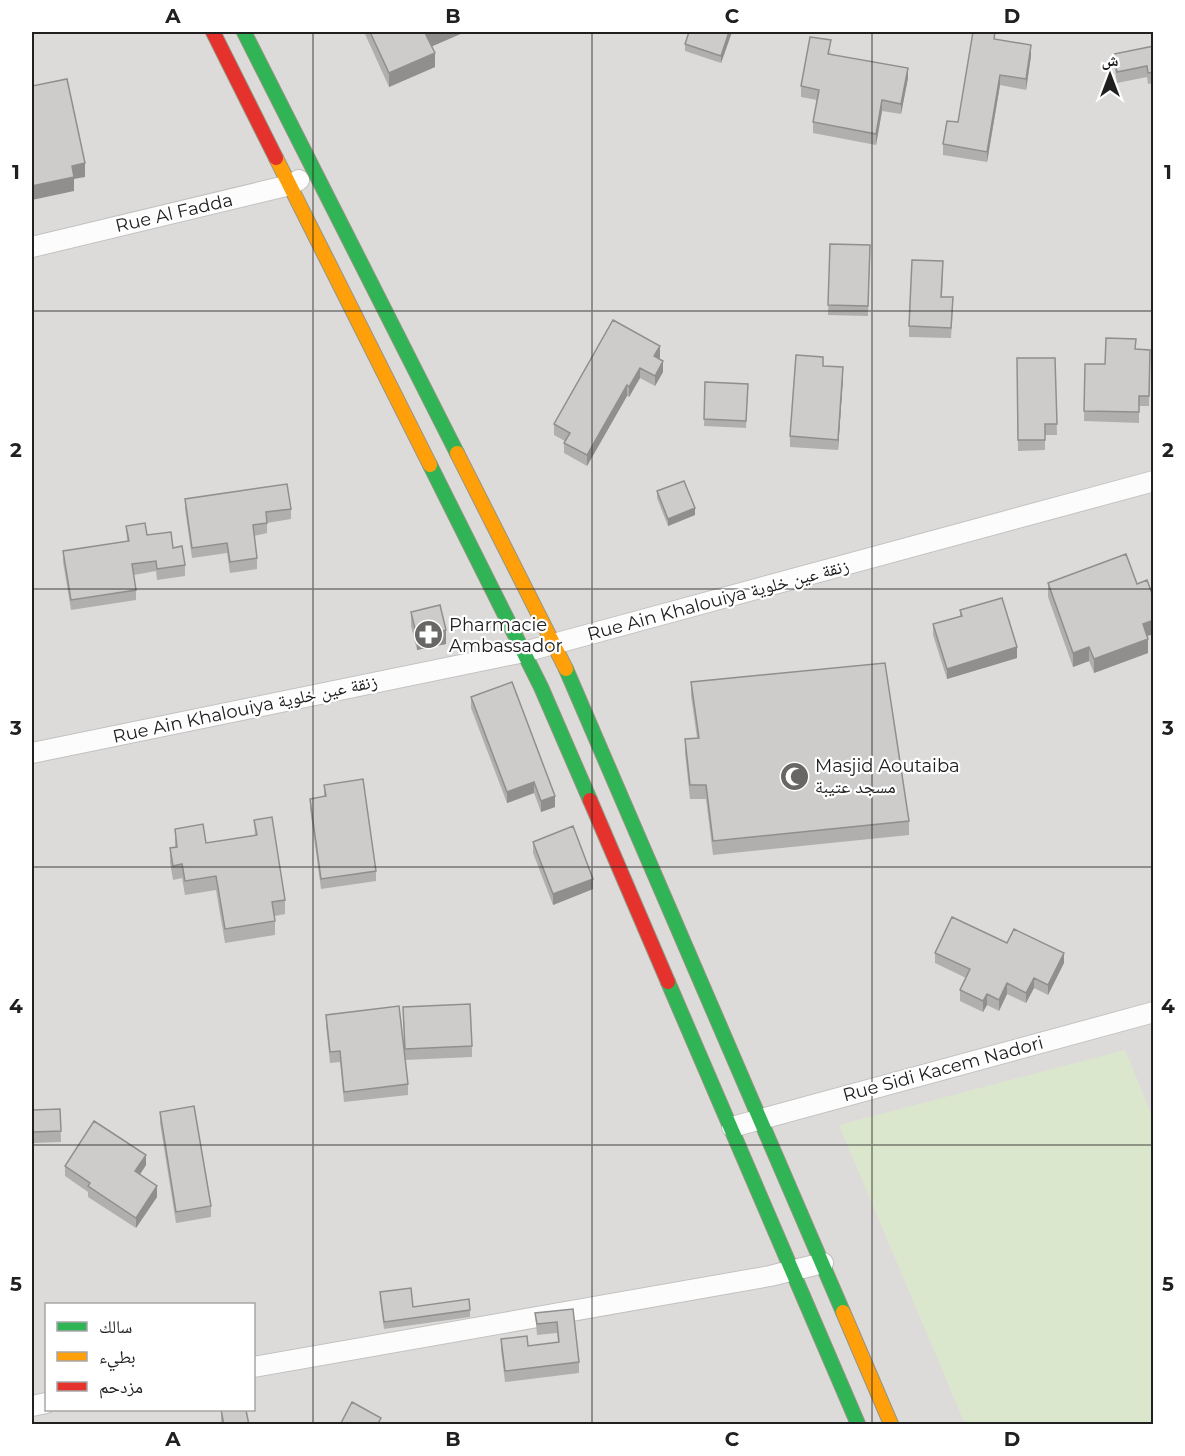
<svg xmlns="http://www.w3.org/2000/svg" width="1185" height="1456" font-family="Montserrat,'Noto Naskh Arabic',sans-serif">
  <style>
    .residential { fill: #dddbda; fill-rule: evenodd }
    .grass { fill: #dbe7cc }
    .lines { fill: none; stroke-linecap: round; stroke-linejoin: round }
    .street-casing { stroke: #c3c2c1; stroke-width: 22 }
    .fast-casing { stroke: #949583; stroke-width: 16 }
    .slow-casing { stroke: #949583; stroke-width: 16 }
    .jam-casing { stroke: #949583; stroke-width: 16 }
    .street { stroke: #fcfcfc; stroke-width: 20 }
    .fast { stroke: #30b455; stroke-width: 14 }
    .slow { stroke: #ff9f0a; stroke-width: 14 }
    .jam { stroke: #e5322d; stroke-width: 14 }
    .wall { fill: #b1afae }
    .shaded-wall { fill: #908f8d }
    .building { fill: #ceccca; stroke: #908f8d; stroke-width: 1.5 }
    .grid { fill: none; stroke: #202020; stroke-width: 1.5; stroke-opacity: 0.55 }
    .labels { text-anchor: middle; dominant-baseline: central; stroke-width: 4.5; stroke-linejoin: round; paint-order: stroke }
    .street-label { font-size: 18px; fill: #202020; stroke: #fff }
    .poi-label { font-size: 18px; fill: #202020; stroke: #fff; text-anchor: start }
    .neatline { fill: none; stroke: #202020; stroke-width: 2 }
    .grid-label { font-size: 20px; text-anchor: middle; font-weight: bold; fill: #202020 }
  </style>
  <rect width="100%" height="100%" fill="#edebe9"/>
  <!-- residential -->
  <path class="residential" d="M32,32H1153V1424H32ZM46,1304H254V1410H46Z"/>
  <!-- grass -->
  <path class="grass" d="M1125,1050L1153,1118V1424H965L839,1125Z"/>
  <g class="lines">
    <defs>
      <path id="street" d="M32,247L290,185L299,180
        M32,753L524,652L1154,481
        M732,1127L1154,1012
        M254,1367L770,1276L823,1263
        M32,1406L46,1403"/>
      <path id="fast" d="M244,32L457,453
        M430,465L541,687L590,800
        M566,669L843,1312
        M668,982L858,1424"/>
      <path id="slow" d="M276,158L430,465
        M457,453L566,669
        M843,1312L891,1424"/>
      <path id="jam" d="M213,32L276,158
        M590,800L668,982"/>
    </defs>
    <!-- street casing -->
    <use href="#street" class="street-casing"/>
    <!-- fast casing -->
    <use href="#fast" class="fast-casing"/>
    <!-- slow casing -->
    <use href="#slow" class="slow-casing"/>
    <!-- jam casing -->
    <use href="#jam" class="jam-casing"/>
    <!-- street -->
    <use href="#street" class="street"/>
    <!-- fast -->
    <use href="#fast" class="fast"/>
    <!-- slow -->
    <use href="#slow" class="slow"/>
    <!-- jam -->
    <use href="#jam" class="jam"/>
  </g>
  <!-- wall -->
  <path class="wall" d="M365,32H465L432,46L435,67L389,87L365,34Z
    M689,32H732L721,63L685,51V44Z
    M996,39L1031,56L1026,90L1000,85L987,162L943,155V144L958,122Z
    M1154,46V83L1148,84L1147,77L1117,83L1114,64V54Z
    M831,51L830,54L908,78L901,114L882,111L876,145L813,133V122L817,100L801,97V86Z
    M830,244L870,245L868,316L828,315Z
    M943,272L942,297L953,308L951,338L909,337V326Z
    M613,320L660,357L659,359L663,372L655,386L640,378L629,397L627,396L587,466L564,453V443L565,441L554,435V424Z
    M1136,349L1150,350L1149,406H1139V423L1084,421L1085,364H1105Z
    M1017,358H1055L1057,435H1045V450L1018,451Z
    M823,366L843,378L838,450L790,447V436Z
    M705,382L748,384L746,428L704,426Z
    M657,491L695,515L668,526L657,498Z
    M185,499L291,509V519L267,523V533L254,536L257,558V569L230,573L227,553L192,558L185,509Z
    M126,526L173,548L185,565V576L157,580L156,571L134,575L136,590V600L71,610L63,562V551L127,541Z
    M1048,583L1137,584L1154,599V634L1147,636L1148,653L1094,673L1089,661L1073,667L1048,597Z
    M960,610L1017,658L947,679L933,635V624L960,616Z
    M411,612L446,644L417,650L411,626Z
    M691,682L909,821V835L713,855L706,799H690L685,753V739L697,738L691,696Z
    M471,697L555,807L541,812L534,793L507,803L471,708Z
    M324,785L376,871V881L321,889L310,809V799L324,797Z
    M254,820L285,900V914L275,916V935L225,943L216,890L185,895L182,878L173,880L170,862V848L175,847V829L206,843L255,836Z
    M533,842L593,889L553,905L533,853Z
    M1007,943L1064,963L1048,995L1034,988L1026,1003L1007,994L999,1011L987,1005L983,1012L960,1001V990L966,978L935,963V953Z
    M403,1007L472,1046V1057L405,1060L408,1084V1095L344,1102L340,1062L330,1063L326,1025V1015L405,1057Z
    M32,1100L33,1110L60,1109L61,1142L33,1143V1163H32Z
    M160,1112L211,1206V1217L176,1223L160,1123Z
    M146,1165L140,1174L157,1197L136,1228L88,1197V1192L65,1176V1166Z
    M380,1292L413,1307L470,1310V1317L384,1329L380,1299Z
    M573,1309L579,1362V1373L505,1382L501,1350V1339L528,1346L558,1342L557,1333L537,1335L535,1313Z
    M221,1410L249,1425H221Z"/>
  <!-- shaded-wall -->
  <path class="shaded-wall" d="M434,32H465L426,49V35Z
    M729,32H732L721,63V56Z
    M1031,45V56L1026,90V79Z
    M435,53V67L389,87V73Z
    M908,68V78L901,114V104Z
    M1000,75V85L987,162V152Z
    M882,100V111L876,145V134Z
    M85,163V177L74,179V191L32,200V186L72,166Z
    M660,346V357L654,367V356Z
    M663,361V372L655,386V376Z
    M843,367V378L838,450V440Z
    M640,368V378L629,397V387Z
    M627,385V396L587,466V455Z
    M695,508V515L668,526V519Z
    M1154,620V634L1143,637V624Z
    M446,630V644L417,650V637Z
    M1148,639V653L1094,673V659Z
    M1017,647V658L947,679V669Z
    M1089,647V661L1073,667V653Z
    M534,782V793L507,803V792Z
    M555,796V807L541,812V801Z
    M593,879V889L553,905V894Z
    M1064,953V963L1048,995V985Z
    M1034,978V988L1026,1003V993Z
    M1007,983V994L999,1011V1000Z
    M987,994V1005L983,1012V1001Z
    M146,1155V1165L135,1182V1171Z
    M157,1186V1197L136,1228V1218Z"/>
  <!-- building -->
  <path class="building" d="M370,32H434L426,35L435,53L389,73Z
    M689,32H729L721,56L685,44Z
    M973,32H995L994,39L1031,45L1026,79L1000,75L987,152L943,144L947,121L958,122Z
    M810,37L831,40L828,54L908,68L901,104L882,100L876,134L813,122L819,90L801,86Z
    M1154,46V72L1148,73L1147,66L1117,72L1114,54Z
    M67,79L85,163L72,166L74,177L32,186V86Z
    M830,244L870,245L868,306L828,305Z
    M912,260L943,261L941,297H953L951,328L909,326Z
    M613,320L660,346L654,356L663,361L655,376L640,368L629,387L627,385L587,455L564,443L570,433L554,424Z
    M1106,338L1136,339L1135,349L1150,350L1149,396H1139V412L1084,411L1085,364H1105Z
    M796,355L823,357V366L843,367L838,440L790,436Z
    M1017,358H1055L1057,424H1045V440H1018Z
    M705,382L748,384L746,421L704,419Z
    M684,481L695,508L668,519L657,491Z
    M287,484L291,509L266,512L267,523L253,525L257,558L230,562L227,543L192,548L185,499Z
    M145,523L147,535L171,532L173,548L182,546L185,565L157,569L156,561L132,564L136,590L71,600L63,551L129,541L126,526Z
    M1126,554L1137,584L1147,580L1154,599V620L1143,624L1148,639L1094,659L1089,647L1073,653L1048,583Z
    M1002,598L1017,647L947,669L933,624L962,616L960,610Z
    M440,605L446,630L417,637L411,612Z
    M885,663L909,821L713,841L706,785H690L685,739L699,738L691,682Z
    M512,682L555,796L541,801L534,782L507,792L471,697Z
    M363,779L376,871L321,879L310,799L326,796L324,785Z
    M272,817L285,900L272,902L275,921L225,929L216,876L185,881L182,864L173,866L170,848L177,847L175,829L203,824L206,843L257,835L254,820Z
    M573,826L593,879L553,894L533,842Z
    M952,917L1007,943L1014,929L1064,953L1048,985L1034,978L1026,993L1007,983L999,1000L987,994L983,1001L960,990L970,969L935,953Z
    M470,1004L472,1046L405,1049L403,1007Z
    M399,1006L408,1084L344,1092L340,1051L330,1052L326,1015Z
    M32,1100H33V1110L60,1109L61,1131L33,1132V1153H32Z
    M194,1106L211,1206L176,1212L160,1112Z
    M94,1121L146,1155L135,1171L157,1186L136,1218L88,1186L90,1183L65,1166Z
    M411,1288L413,1307L469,1299L470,1310L384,1322L380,1292Z
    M573,1309L579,1362L505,1371L501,1339L527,1336L528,1346L559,1342L557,1322L537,1324L535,1313Z
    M352,1402L381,1418L377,1425H340Z
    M221,1410H246L249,1425H224Z"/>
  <!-- grid -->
  <path class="grid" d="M313,32V1424M592,32V1424M872,32V1424M32,311H1154M32,589H1154M32,867H1154M32,1145H1154"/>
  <!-- icons -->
  <defs>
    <symbol id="pharmacy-disc" viewBox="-11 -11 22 22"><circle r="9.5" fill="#686766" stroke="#fff"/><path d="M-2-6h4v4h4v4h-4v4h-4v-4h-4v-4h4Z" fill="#fff"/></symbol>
    <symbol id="mosque-disc" viewBox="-11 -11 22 22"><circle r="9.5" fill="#686766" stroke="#fff"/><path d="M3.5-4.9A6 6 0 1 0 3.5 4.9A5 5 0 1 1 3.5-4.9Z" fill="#fff"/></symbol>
  </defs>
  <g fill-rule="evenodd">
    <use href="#pharmacy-disc" x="412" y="618" width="33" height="33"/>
    <use href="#mosque-disc" x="778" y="760" width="33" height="33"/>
  </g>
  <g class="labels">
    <!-- street labels -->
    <g class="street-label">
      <text transform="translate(174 213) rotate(-13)">Rue Al Fadda</text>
      <text transform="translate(718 600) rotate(-15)">Rue Ain Khalouiya زنقة عين خلوية</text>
      <text transform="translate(245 709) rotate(-12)">Rue Ain Khalouiya زنقة عين خلوية</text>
      <text transform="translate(943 1069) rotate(-15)">Rue Sidi Kacem Nadori</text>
    </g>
    <!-- poi labels -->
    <g class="poi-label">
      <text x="449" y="625">Pharmacie<tspan x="449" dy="21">Ambassador</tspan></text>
      <text x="815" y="766">Masjid Aoutaiba<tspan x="815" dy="21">مسجد عتيبة</tspan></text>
    </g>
  </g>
  <!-- border -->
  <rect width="1185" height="1456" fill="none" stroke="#ffffff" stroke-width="66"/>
  <!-- legend -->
  <rect x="45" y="1303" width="210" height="108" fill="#ffffff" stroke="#a6a6a6" stroke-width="1.5"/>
  <rect x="57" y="1322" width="30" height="9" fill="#30b455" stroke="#a6a6a6" stroke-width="1.5"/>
  <text x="99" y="1333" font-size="18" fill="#202020">سالك</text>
  <rect x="57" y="1352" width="30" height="9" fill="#ff9f0a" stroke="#a6a6a6" stroke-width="1.5"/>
  <text x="99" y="1363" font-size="18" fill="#202020">بطيء</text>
  <rect x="57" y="1382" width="30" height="9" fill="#e5322d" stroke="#a6a6a6" stroke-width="1.5"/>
  <text x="99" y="1393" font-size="18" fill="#202020">مزدحم</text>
  <!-- north arrow -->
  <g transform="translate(1110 75)" stroke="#ffffff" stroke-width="4.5" paint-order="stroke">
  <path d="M0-4.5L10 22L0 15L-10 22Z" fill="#202020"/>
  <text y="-9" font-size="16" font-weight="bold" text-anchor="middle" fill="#202020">ش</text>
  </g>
  <rect x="33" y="33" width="1119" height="1390" class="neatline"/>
  <g class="grid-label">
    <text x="173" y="23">A</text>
    <text x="453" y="23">B</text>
    <text x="732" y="23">C</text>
    <text x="1012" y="23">D</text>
    <text x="16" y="179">1</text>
    <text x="1168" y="179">1</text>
    <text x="16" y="457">2</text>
    <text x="1168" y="457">2</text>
    <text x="16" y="735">3</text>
    <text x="1168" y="735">3</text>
    <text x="16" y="1013">4</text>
    <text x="1168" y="1013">4</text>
    <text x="16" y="1291">5</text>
    <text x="1168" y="1291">5</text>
    <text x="173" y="1446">A</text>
    <text x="453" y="1446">B</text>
    <text x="732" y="1446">C</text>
    <text x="1012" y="1446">D</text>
  </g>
</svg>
